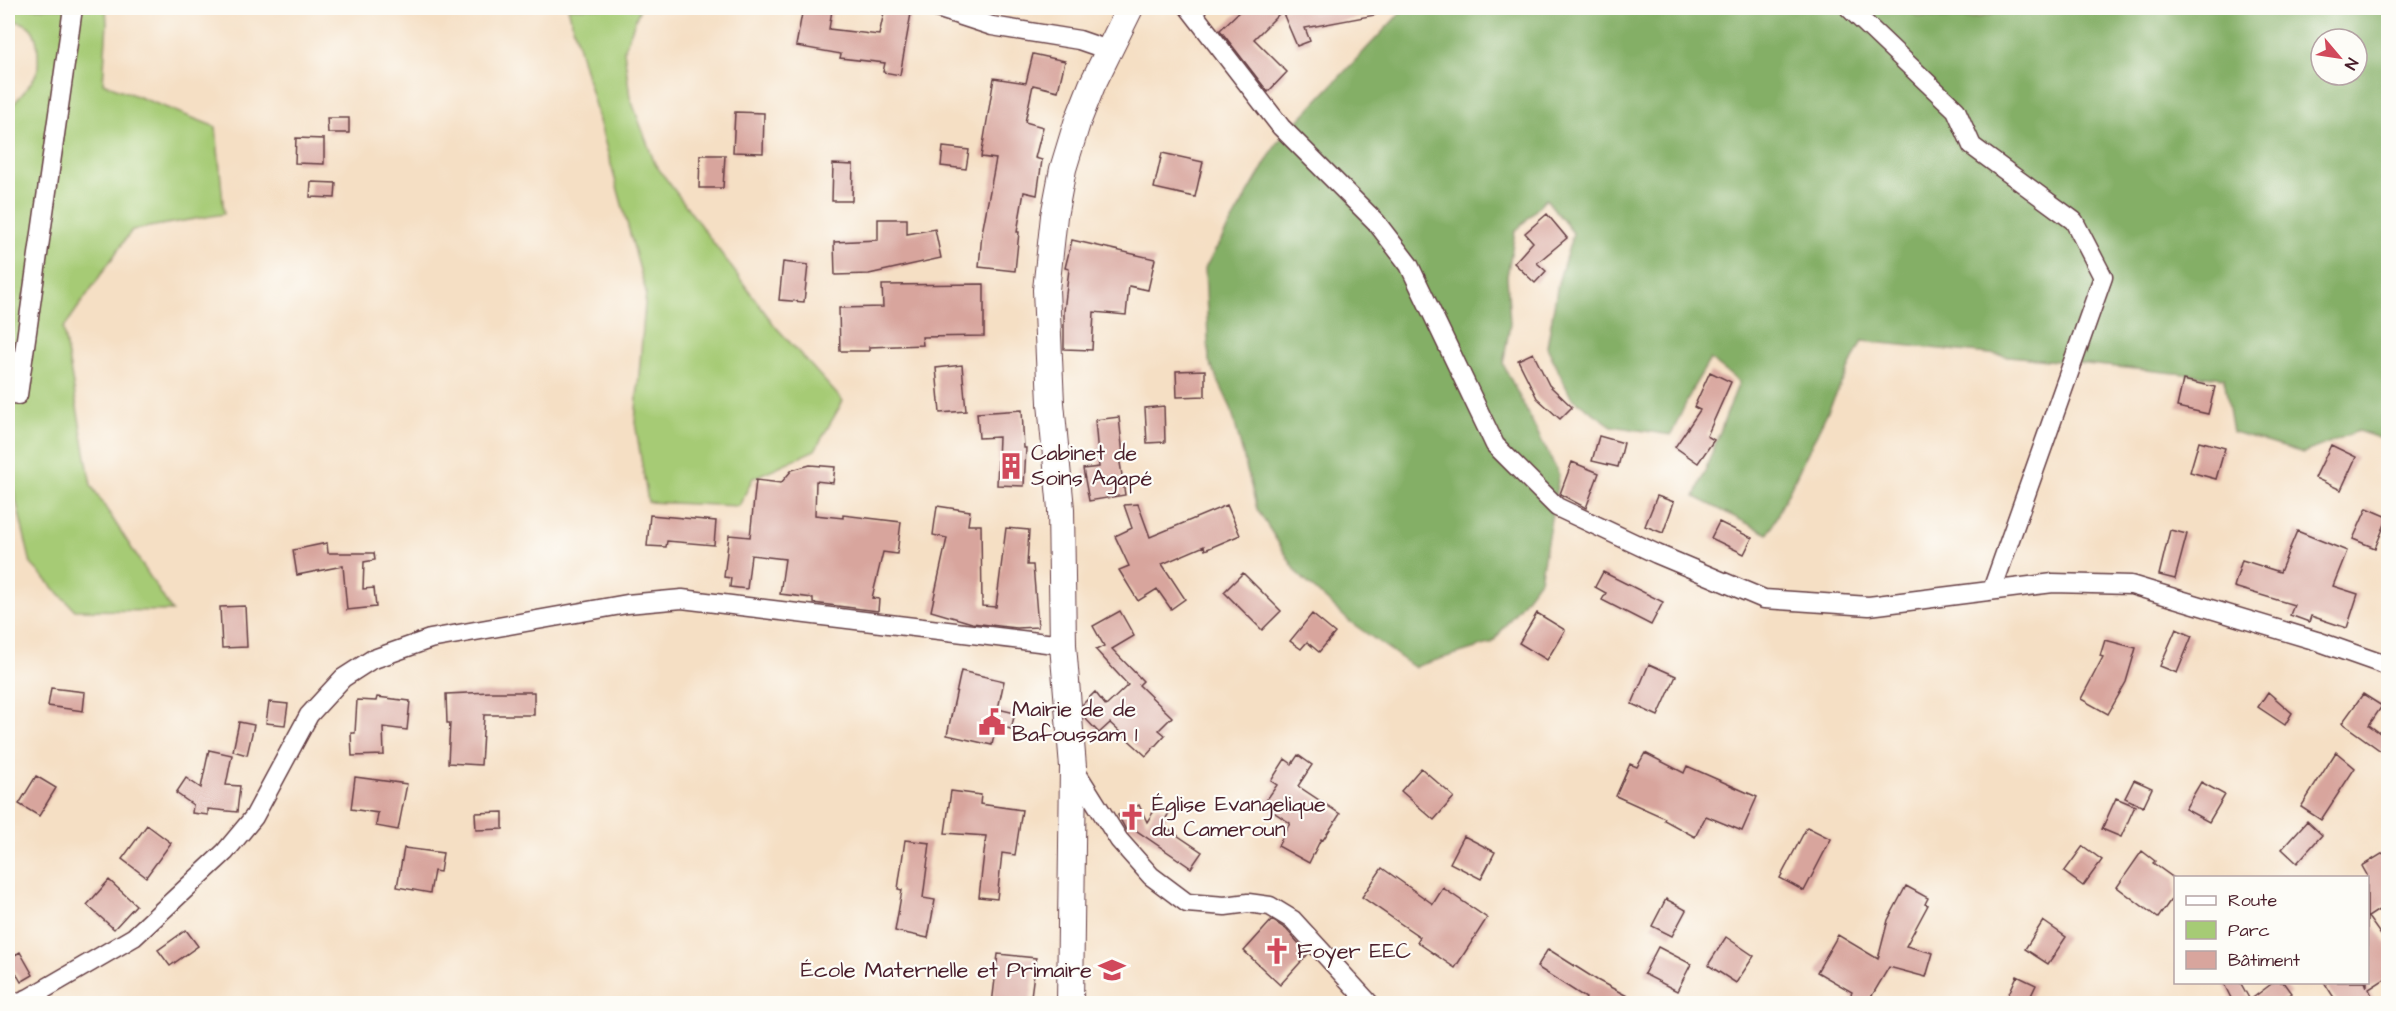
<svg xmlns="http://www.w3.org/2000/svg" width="2396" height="1011" font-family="'Architects Daughter',sans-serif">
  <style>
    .green { fill: #a6cb75; stroke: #787550; stroke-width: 1.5 }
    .forest { fill: #84af66; stroke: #676748; stroke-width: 1.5; fill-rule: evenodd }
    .building { fill: #d8a59d }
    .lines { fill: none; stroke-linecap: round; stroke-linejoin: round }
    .street-casing { stroke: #643c42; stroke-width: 21 }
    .secondary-casing { stroke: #643c42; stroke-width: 28 }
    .street { stroke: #fff; stroke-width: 18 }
    .secondary { stroke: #fff; stroke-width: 26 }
    .labels { text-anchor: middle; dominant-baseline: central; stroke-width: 4.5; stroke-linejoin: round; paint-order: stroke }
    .poi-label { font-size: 22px; fill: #4a1f2b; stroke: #fdfcf7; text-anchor: start }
  </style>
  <rect width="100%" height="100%" fill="#fdfcf7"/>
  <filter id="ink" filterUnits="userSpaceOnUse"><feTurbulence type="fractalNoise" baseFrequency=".0167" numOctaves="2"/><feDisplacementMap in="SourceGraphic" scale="12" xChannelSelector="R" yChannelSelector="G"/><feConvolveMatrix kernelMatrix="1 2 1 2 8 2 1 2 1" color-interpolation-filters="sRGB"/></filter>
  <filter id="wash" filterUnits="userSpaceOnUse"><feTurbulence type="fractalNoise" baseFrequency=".008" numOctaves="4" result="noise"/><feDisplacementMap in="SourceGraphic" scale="24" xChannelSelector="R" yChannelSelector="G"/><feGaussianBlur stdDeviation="1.35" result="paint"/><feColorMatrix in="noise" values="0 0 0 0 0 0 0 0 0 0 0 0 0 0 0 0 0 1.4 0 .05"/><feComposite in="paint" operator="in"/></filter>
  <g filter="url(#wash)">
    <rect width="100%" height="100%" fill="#f5dfc4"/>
    <!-- green -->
    <path class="green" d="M8,8H106L107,23L103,83L216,127L224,214L132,230L63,329L91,485L172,611L75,610L31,564L8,466V110C18,99 31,86 37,72C39,66 38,60 38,53C37,32 31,20 8,21Z
      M568,8H640L624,50L630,97L655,164L775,326L843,401L815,450L753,478L739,506L648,502L635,422L646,292Z"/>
    <!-- forest -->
    <path class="forest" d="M1405,8H1909L1917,16C1949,18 1979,23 2008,8H2388V441L2358,431L2303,453L2233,432L2224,378L1862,341L1768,534L1695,497L1739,382L1710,359L1694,386L1671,435L1612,426L1571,397L1547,347L1558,283L1573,233L1546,199L1515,232L1507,276L1510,324L1503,364L1559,475L1540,580L1492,643L1414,667L1349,621L1298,574L1257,509L1231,408L1209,361L1205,268L1277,143ZM2321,39H2357V75H2321Z"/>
    <g id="blocks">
      <!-- building -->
      <path class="building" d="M803,8L832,10L829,29L879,35L885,8H912L900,75L883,72L885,63L840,58L841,54L796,46Z
        M1243,8H1375V15L1305,28L1310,41L1297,46L1282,11L1254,39L1287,72L1268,92L1220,30Z
        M1033,54L1065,61L1058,91L1033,85L1025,122L1043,127L1035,158L1042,160L1037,195L1024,192L1017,232H1019L1015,271L979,267L982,233L996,159L981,157L994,78L1026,83Z
        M735,112L764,113L763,153L733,152Z
        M327,118H349V133H328Z
        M296,138L324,139V164L295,163Z
        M943,147L969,150L966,169L941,166Z
        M1162,153L1203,162L1195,197L1154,188Z
        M700,155H725L723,188H699Z
        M833,164L853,165L852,201H832Z
        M311,182L336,183L335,198L310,197Z
        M1547,214L1567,238L1537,263L1546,271L1535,283L1514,263L1533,242L1525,233Z
        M878,219H907V234L935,229L941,258L869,274L835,275L834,242L878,240Z
        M1072,240L1155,259L1148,290L1129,286L1126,315L1094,312L1092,350L1064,349V311L1069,269L1065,268Z
        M783,262L808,265L804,302L779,300Z
        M984,284V336L922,337L923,345L869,347V351H840L839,308L883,307L882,285Z
        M1533,353L1549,385L1572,407L1560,419L1537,398L1518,360Z
        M962,365L966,411L940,413L936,368Z
        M1205,370V396L1177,397L1176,371Z
        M1710,372L1731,382L1707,436L1714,440L1698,463L1675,447L1700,410L1694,407Z
        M2183,380L2215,387L2208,414L2177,407Z
        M1164,406L1165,442L1147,443L1145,408Z
        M1022,410L1024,448H1026L1024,486L997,485L999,437L979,438L977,413Z
        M1119,417L1123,455L1119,456L1125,495L1089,501L1083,469L1099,467L1095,420Z
        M1599,436L1624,443L1618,467L1592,461Z
        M2199,441L2225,448L2216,479L2190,472Z
        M2331,445L2356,457L2341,490L2315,478Z
        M1572,462L1599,473L1586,508L1560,494Z
        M810,465L835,467L833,483L816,481L815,515L843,518V515L901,522L897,554L883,552L872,598L879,599L878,611L813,603V598L780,594L785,559L751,555L747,589L730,587L731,578L724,577L729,535L750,537L756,480L781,483L792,470Z
        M1657,496L1674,502L1663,533L1645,526Z
        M1138,504L1150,537L1227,505L1240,535L1205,550L1204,546L1162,564L1185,599L1171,609L1157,589L1138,601L1119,570L1129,566L1115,536L1132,528L1124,505Z
        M937,506L970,511L968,525H981L982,606L996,607L1006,528L1029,530L1027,565H1033L1038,627L1017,628L972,623L931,611L947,538L933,535Z
        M2367,508L2388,517L2375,548L2353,539Z
        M650,515L716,521L714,545L667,541L666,547L647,546Z
        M1719,522L1752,538L1744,554L1711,538Z
        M2170,530L2187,534L2175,579L2159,575Z
        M2297,531L2347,551L2333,586L2358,594L2347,628L2311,616L2309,622L2290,615L2294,605L2234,587L2242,560L2280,572Z
        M327,543L328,553H374L375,560L364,562L363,589L374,588L376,607L347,610L343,566L297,575L293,550Z
        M1603,572L1663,602L1651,625L1602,600L1606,593L1595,587Z
        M1243,573L1281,611L1262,630L1224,592Z
        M245,606L247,647L222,648L220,607Z
        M1120,611L1134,636L1112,649L1143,681L1139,685L1172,717L1159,730L1165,735L1146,756L1110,723L1099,733L1084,717L1083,704L1095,692L1106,706L1128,685L1096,650L1104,646L1093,626Z
        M1537,613L1565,630L1547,660L1519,643Z
        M1312,614L1335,633L1319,652L1307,642L1301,649L1290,641Z
        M2176,629L2192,636L2177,673L2160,666Z
        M2105,640L2136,648L2126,682L2108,714L2081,699L2103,657L2100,656Z
        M1649,664L1676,676L1658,716L1632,704Z
        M961,671L1004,681L998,709L1015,713L1011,729L996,725L992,745L947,735Z
        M51,688L85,692L83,711L48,706Z
        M491,692H534V715H484L481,765L448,763L450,723H447L446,694Z
        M2268,692L2292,713L2285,725L2258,707Z
        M2363,694L2382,706L2369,725L2388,739V756L2342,723Z
        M377,697L410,701L407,730L383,727L384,755L352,756L351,733H355L357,700L376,701Z
        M269,702L288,704L285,725L266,723Z
        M239,722L254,725L247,755L233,751Z
        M209,750L232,755L226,785L240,786L237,812L208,809V815L192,813L193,805L176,793L186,778L201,788Z
        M2336,752L2355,768L2321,820L2301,807Z
        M1645,753L1684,773L1687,766L1757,797L1742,831L1706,816L1695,837L1664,820L1665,818L1616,796L1630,764L1637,767Z
        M1298,755L1312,765L1298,786L1340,814L1323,840L1321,839L1309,863L1278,846L1290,823L1263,805L1277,785L1271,781L1285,759L1292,764Z
        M1421,768L1454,797L1434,820L1401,791Z
        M36,776L56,788L39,816L19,804Z
        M355,777L407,784L398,830L376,826L378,813L351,809Z
        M2134,780L2152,788L2143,807L2125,798Z
        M2201,782L2225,795L2209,822L2185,809Z
        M951,791L981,795L980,804L1022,810L1015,855L1002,853L997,899L979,897L986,836L945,833Z
        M2116,798L2135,806L2121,837L2102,829Z
        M1139,805L1147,822L1157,806L1169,813L1162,825L1202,852L1191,868L1131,827L1126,830L1118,815Z
        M503,812V829L476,830L475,813Z
        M2307,821L2322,835L2297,863L2282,849Z
        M147,825L171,843L146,877L122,859Z
        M1807,827L1831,839L1804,891L1780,878Z
        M1464,836L1495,852L1481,879L1450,863Z
        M905,840L930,843L923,898L935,900L928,938L895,931L902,890L898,889Z
        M2083,846L2102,860L2083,886L2064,872Z
        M404,848L443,853L440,872L434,871L430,893L397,887Z
        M2388,850V904L2368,917L2388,945V977L2369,989L2376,1004H2338L2324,982H2365L2367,987V875L2362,866Z
        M2142,851L2155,861L2153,863L2175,879V894L2158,918L2117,887Z
        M1382,868L1433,904L1443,888L1487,918L1455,968L1417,942L1420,937L1362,897Z
        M109,880L136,905L114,929L87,905Z
        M1906,886L1928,898L1925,904L1928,905L1906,946L1933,953L1926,977L1889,967L1867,1004H1861L1850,997L1852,992L1817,972L1838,935L1878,959L1888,920Z
        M1666,899L1686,910L1672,936L1652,926Z
        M1272,920L1286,929L1308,954L1280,985L1244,951Z
        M2043,921L2066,937L2048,964L2025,949Z
        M186,930L198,946L170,966L158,950Z
        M1726,937L1754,956L1736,983L1708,965Z
        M1658,947L1691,964L1677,991L1644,974Z
        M1548,949L1597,980L1642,1004H1583L1586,998L1537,967Z
        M20,952L33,975L21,982L8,959Z
        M998,954L1036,958L1030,1004H992Z
        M2017,976L2036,985L2027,1004H2014L2006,1000Z
        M2223,982H2240L2250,1000L2274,982H2283L2291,993L2276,1004H2234Z"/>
    </g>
  </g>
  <g filter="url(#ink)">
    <use href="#blocks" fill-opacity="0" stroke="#643c42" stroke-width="1.5"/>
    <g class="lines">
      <defs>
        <path id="street" d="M937,8L992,26L1079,40L1108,50
          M1189,8L1281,127L1376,222L1409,265L1495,445L1557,507L1657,554L1764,599L1869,606L2053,583L2131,585L2317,641L2388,666
          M1849,8L1956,110L1972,146L2074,221L2103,277L1992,590
          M18,395L73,8
          M1073,767L1119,840L1151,876L1187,903L1225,906L1248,903L1270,906L1293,920L1370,1004
          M14,1004L29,998L134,937L225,852L254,817L309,715L343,678L371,660L430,639L627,604L682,599L1063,645"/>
        <path id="secondary" d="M1070,1004L1073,767L1063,645L1061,509L1051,403L1046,290L1054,216L1063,169L1077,123L1092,85L1130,8"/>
      </defs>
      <!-- street casing -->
      <use href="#street" class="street-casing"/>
      <!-- secondary casing -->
      <use href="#secondary" class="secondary-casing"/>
      <!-- street -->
      <use href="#street" class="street"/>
      <!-- secondary -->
      <use href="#secondary" class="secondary"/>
    </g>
  </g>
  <!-- icons -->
  <defs>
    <symbol id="building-bare" viewBox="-9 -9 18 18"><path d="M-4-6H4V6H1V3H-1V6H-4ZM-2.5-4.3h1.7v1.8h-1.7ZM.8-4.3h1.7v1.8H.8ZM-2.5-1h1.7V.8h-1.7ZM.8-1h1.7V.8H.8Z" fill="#d1495b" stroke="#fdfcf7" stroke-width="2.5" paint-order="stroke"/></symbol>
    <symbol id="civic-bare" viewBox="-9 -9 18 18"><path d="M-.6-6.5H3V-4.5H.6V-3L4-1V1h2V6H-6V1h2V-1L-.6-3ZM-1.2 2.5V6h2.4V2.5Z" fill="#d1495b" stroke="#fdfcf7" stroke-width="2.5" paint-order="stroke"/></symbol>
    <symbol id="church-bare" viewBox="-9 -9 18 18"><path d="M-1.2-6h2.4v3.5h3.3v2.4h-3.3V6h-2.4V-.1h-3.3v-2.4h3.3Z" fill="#d1495b" stroke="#fdfcf7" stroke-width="2.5" paint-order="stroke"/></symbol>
    <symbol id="school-bare" viewBox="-9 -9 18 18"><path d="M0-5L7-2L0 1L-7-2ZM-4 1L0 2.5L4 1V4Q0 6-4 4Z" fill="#d1495b" stroke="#fdfcf7" stroke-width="2.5" paint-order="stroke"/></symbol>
  </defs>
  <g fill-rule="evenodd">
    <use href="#building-bare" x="992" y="447" width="38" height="38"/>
    <use href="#civic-bare" x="973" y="703" width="38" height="38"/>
    <use href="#church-bare" x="1113" y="798" width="38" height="38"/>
    <use href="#church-bare" x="1258" y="932" width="38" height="38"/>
    <use href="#school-bare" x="1093" y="951" width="38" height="38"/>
  </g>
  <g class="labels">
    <!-- poi labels -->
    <g class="poi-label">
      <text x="1031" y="453">Cabinet de<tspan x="1031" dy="25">Soins Agapé</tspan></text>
      <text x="1012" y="709">Mairie de de<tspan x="1012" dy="25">Bafoussam 1</tspan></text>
      <text x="1152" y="804">Église Evangelique<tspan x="1152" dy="25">du Cameroun</tspan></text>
      <text x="1297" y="951">Foyer EEC</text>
      <text x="1092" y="970" text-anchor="end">École Maternelle et Primaire</text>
    </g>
  </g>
  <!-- margin -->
  <rect width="2396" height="1011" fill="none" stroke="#fdfcf7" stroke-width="30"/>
  <!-- legend -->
  <rect x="2174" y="876" width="195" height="108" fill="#fdfcf7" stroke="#b5a4a5" stroke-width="1.5"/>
  <rect x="2186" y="896" width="30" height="9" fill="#ffffff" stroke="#b5a4a5" stroke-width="1.5"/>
  <text x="2228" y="906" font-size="18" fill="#4a1f2b">Route</text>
  <rect x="2186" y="921" width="30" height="18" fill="#a6cb75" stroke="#b5a4a5" stroke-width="1.5"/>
  <text x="2228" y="936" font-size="18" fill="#4a1f2b">Parc</text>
  <rect x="2186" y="951" width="30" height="18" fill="#d8a59d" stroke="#b5a4a5" stroke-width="1.5"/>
  <text x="2228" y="966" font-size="18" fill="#4a1f2b">Bâtiment</text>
  <!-- north arrow -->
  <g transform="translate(2339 57) rotate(119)"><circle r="28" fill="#fdfcf7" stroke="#b5a4a5" stroke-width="1.5"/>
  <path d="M0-4.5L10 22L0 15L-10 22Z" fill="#d1495b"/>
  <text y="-9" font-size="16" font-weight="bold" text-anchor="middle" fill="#4a1f2b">N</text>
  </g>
</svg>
